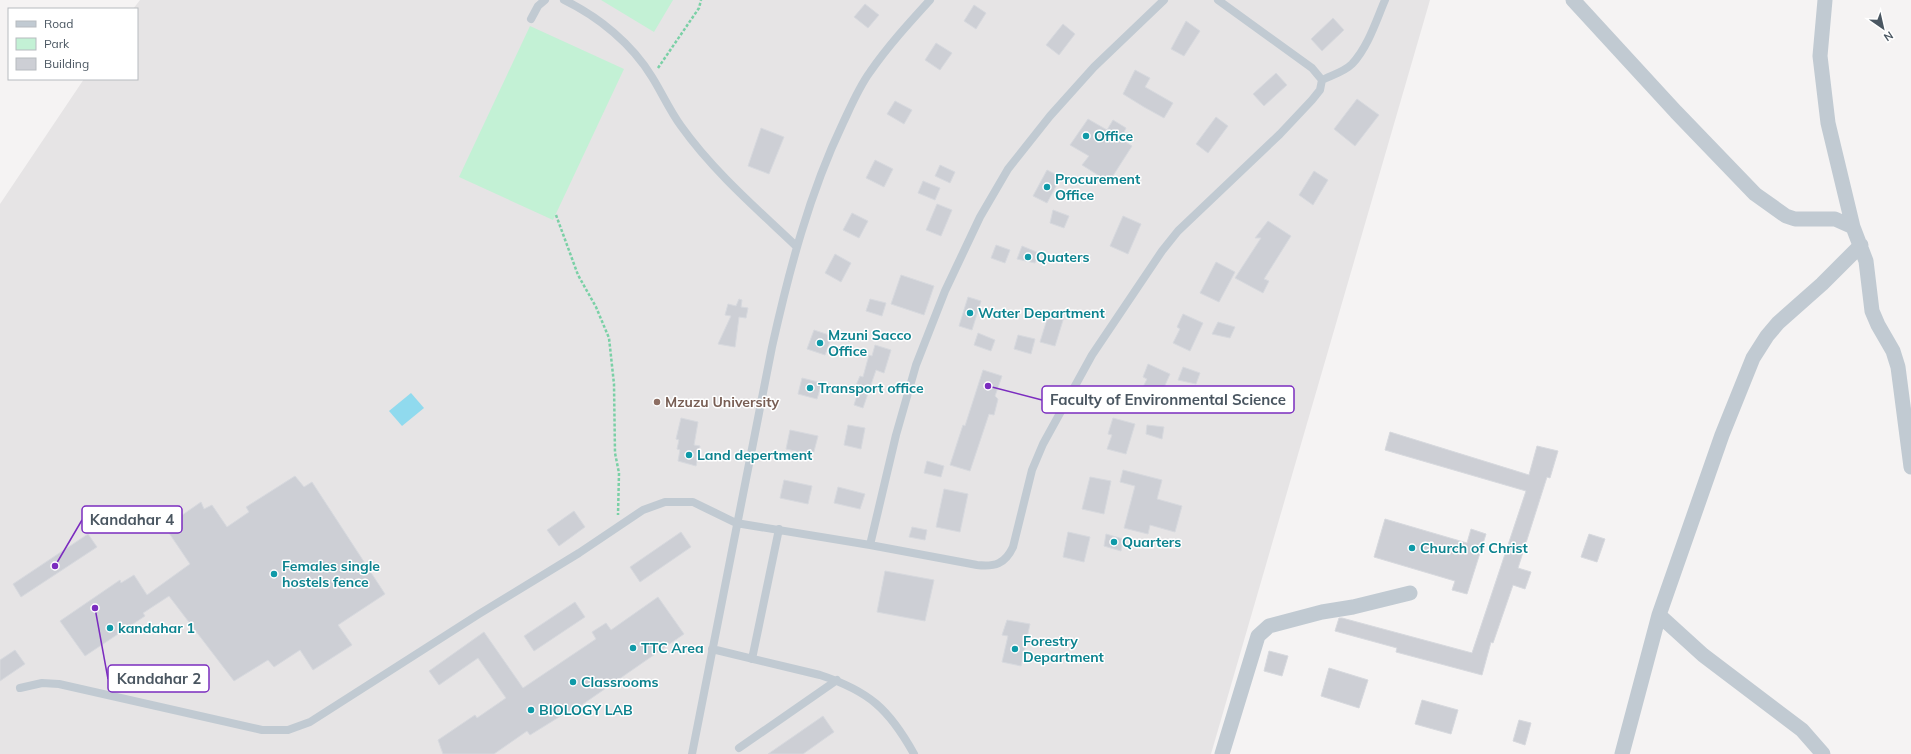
<svg xmlns="http://www.w3.org/2000/svg" width="1911" height="754" font-family="Mulish,sans-serif">
  <style>
    .education { fill: #e6e4e5 }
    .green { fill: #c3f1d5 }
    .water { fill: #90daee }
    .building { fill: #cdcfd5; stroke: #d7d9de }
    .lines { fill: none; stroke-linecap: round; stroke-linejoin: round }
    .path { stroke: #7ad0a6; stroke-width: 2.5; stroke-dasharray: 3 2; stroke-linecap: butt }
    .lane { stroke: #c1cad2; stroke-width: 8 }
    .street { stroke: #c1cad2; stroke-width: 15 }
    .culture-dot { fill: #0f9aa8; stroke: #fff; stroke-width: 1.5 }
    .education-dot { fill: #8d6e63; stroke: #fff; stroke-width: 1.5 }
    .labels { text-anchor: middle; dominant-baseline: central; stroke-width: 3; stroke-linejoin: round; paint-order: stroke }
    .culture-label { font-size: 14px; font-weight: bold; fill: #0d838f; stroke: #fff; text-anchor: start }
    .education-label { font-size: 14px; font-weight: bold; fill: #785e54; stroke: #fff; text-anchor: start }
    .leader { fill: none; stroke: #7b2cbf; stroke-width: 1.5 }
    .callout-dot { fill: #7b2cbf; stroke: #fff; stroke-width: 1.5 }
    .callout { fill: #fff; stroke: #7b2cbf; stroke-width: 1.5 }
    .callout-label { font-size: 15px; text-anchor: middle; font-weight: bold; fill: #4a5661 }
  </style>
  <rect width="100%" height="100%" fill="#f5f3f3"/>
  <!-- education -->
  <path class="education" d="M140,0H1430L1211,754H0V204L84,79H137V9H133Z"/>
  <!-- green -->
  <path class="green" d="M601,0H673L654,32Z
    M530,26L624,69L553,220L459,177Z"/>
  <!-- water -->
  <path class="water" d="M411,393L424,408L402,426L389,411Z"/>
  <!-- building -->
  <path class="building" d="M865,4L879,15L868,28L854,17Z
    M974,5L986,13L976,29L964,21Z
    M1333,18L1344,30L1322,51L1311,39Z
    M1186,21L1200,31L1184,56L1171,49Z
    M1063,24L1075,34L1059,55L1046,45Z
    M936,43L952,53L940,70L925,60Z
    M1135,70L1150,78L1145,87L1173,103L1164,118L1144,107L1123,94Z
    M1276,73L1287,85L1264,106L1253,94Z
    M1357,99L1379,115L1355,146L1334,129Z
    M895,101L912,110L904,124L887,114Z
    M1216,117L1228,126L1208,153L1196,144Z
    M1088,119L1107,130L1113,120L1126,128L1121,139L1132,146L1109,182L1082,165L1089,156L1070,145Z
    M761,128L784,137L769,174L748,166Z
    M875,160L893,169L884,187L866,178Z
    M940,165L955,172L950,183L935,176Z
    M1047,170L1061,177L1047,203L1033,196Z
    M1314,171L1328,180L1313,205L1299,195Z
    M923,181L940,188L935,200L918,193Z
    M937,204L952,210L941,236L926,230Z
    M1053,210L1069,216L1064,228L1050,223Z
    M852,213L868,221L859,238L843,230Z
    M1123,216L1141,224L1128,254L1110,246Z
    M1268,221L1291,236L1264,279L1269,281L1263,293L1235,278L1261,238H1255Z
    M996,245L1010,250L1005,263L991,258Z
    M1022,246L1039,253L1035,263L1017,259Z
    M835,254L851,263L841,282L825,273Z
    M1216,262L1235,272L1219,302L1200,293Z
    M901,275L934,286L924,315L891,304Z
    M968,297L981,301L972,330L959,326Z
    M739,299L742,300L741,307L748,308L746,318L739,317L735,347L718,344L731,316L725,315L728,304L736,306Z
    M870,299L886,303L882,316L866,311Z
    M1049,313L1064,317L1055,346L1040,342Z
    M1183,314L1203,323L1190,351L1173,343L1180,329L1177,327Z
    M1218,322L1235,327L1230,338L1212,334Z
    M814,330L832,336L825,355L807,349Z
    M978,333L995,340L991,351L974,345Z
    M1018,335L1035,339L1031,354L1014,349Z
    M875,345L891,350L884,373L876,370L863,408L854,405L858,392L854,390L860,376L863,377L869,355L872,356Z
    M1148,364L1170,374L1158,401L1140,393L1147,379L1143,377Z
    M1183,367L1200,373L1196,384L1178,380Z
    M983,370L1002,376L995,396L998,399L994,415L989,414L970,471L950,465L963,425L965,426Z
    M802,378L822,383L817,399L798,394Z
    M681,418L698,422L694,445L700,446L696,466L678,461L680,450L677,449L679,440L676,439Z
    M1113,418L1135,424L1126,454L1107,449L1112,435L1108,434Z
    M848,425L865,428L861,449L844,445Z
    M1147,425L1164,427L1162,439L1146,434Z
    M790,430L818,436L813,455L786,449Z
    M1390,432L1529,475L1537,446L1558,451L1550,478L1547,477L1518,568L1531,572L1525,589L1513,585L1493,643L1491,642L1482,675L1396,652L1397,648L1335,631L1339,618H1342L1472,653L1526,491L1385,450Z
    M927,461L944,466L941,477L924,473Z
    M1123,470L1162,480L1157,499L1182,506L1175,532L1150,525L1148,534L1124,528L1135,486L1120,482Z
    M295,476L304,487L312,482L385,594L338,625L352,645L313,670L300,650L274,667L268,660L234,681L169,596L143,613L145,616L85,656L60,621L120,580L121,583L134,575L147,595L190,564L165,527L201,502L204,509L212,505L227,527L249,512L246,507Z
    M1090,477L1111,481L1104,514L1082,509Z
    M784,480L812,486L808,504L780,498Z
    M838,487L865,494L860,509L834,503Z
    M944,489L968,494L960,532L936,527Z
    M574,511L585,527L559,546L547,530Z
    M1385,519L1467,543L1471,529L1486,534L1467,594L1452,590L1455,581L1374,557Z
    M912,527L927,530L925,540L909,537Z
    M681,532L691,547L640,582L630,567Z
    M1068,532L1090,537L1084,562L1063,557Z
    M88,534L97,547L21,597L13,584Z
    M1106,534L1123,539L1121,551L1104,546Z
    M1589,534L1605,539L1597,562L1581,557Z
    M885,571L934,580L925,621L877,612Z
    M658,597L684,634L573,711L572,709L530,735L527,731L494,754H443L438,740L475,715L477,718L506,698L478,658L439,685L429,671L484,632L523,688L596,639L592,632L606,623L611,630Z
    M575,602L585,617L534,651L524,636Z
    M1007,620L1030,624L1021,666L1002,662L1008,636L1002,635Z
    M15,650L25,664L0,681V660Z
    M1269,651L1288,656L1282,676L1264,671Z
    M1329,668L1368,680L1359,708L1321,696Z
    M1422,700L1458,710L1451,734L1415,724Z
    M823,716L834,732L803,754H768Z
    M1519,720L1531,723L1525,745L1513,741Z"/>
  <g class="lines">
    <!-- path -->
    <path class="path" d="M658,68L699,8L701,0
      M556,215L578,275L596,307L609,338L614,384L615,453L619,473L618,515"/>
    <!-- lane -->
    <path class="lane" d="M564,0C599,17 632,44 652,77C662,93 670,111 681,126C713,171 757,209 796,246
      M531,19L538,6L545,0
      M1322,80C1332,75 1344,72 1352,64C1368,47 1376,21 1385,0
      M870,545L896,435L916,365L945,291L980,217L1008,169L1050,116L1094,67L1164,0
      M712,649L820,675C869,691 889,709 914,754
      M752,659L779,529
      M20,688L42,683L59,684L262,730H288L310,722L479,614L579,553L643,510L665,502H693L736,523L870,545L977,565C995,567 1005,564 1013,547L1032,470L1043,444L1092,355L1162,251L1178,231L1280,134L1312,100L1320,90L1322,80L1312,68L1218,0
      M739,748L837,680
      M692,754L772,347C789,271 809,194 843,123C851,106 859,87 870,72C888,46 909,23 930,0"/>
    <!-- street -->
    <path class="street" d="M1573,0L1676,112L1755,194L1786,216L1795,219H1835L1853,227
      M1825,0L1820,56L1828,123L1853,227L1866,261L1872,311L1878,325L1893,351L1898,367L1911,467
      M1659,615L1703,655L1802,730L1823,754
      M1222,754L1258,636L1269,626L1322,612L1353,607L1410,593
      M1622,754L1659,615L1722,435L1753,358L1767,336L1778,323L1822,284L1861,245"/>
  </g>
  <!-- markers -->
  <g class="culture-dot">
    <circle cx="1086" cy="136" r="4"/>
    <circle cx="1047" cy="187" r="4"/>
    <circle cx="1028" cy="257" r="4"/>
    <circle cx="970" cy="313" r="4"/>
    <circle cx="820" cy="343" r="4"/>
    <circle cx="810" cy="388" r="4"/>
    <circle cx="689" cy="455" r="4"/>
    <circle cx="1114" cy="542" r="4"/>
    <circle cx="1412" cy="548" r="4"/>
    <circle cx="274" cy="574" r="4"/>
    <circle cx="110" cy="628" r="4"/>
    <circle cx="633" cy="648" r="4"/>
    <circle cx="1015" cy="649" r="4"/>
    <circle cx="573" cy="682" r="4"/>
    <circle cx="531" cy="710" r="4"/>
  </g>
  <circle class="education-dot" cx="657" cy="402" r="4"/>
  <g class="labels">
    <!-- culture labels -->
    <g class="culture-label">
      <text x="1094" y="136">Office</text>
      <text x="1055" y="179">Procurement<tspan x="1055" dy="16">Office</tspan></text>
      <text x="1036" y="257">Quaters</text>
      <text x="978" y="313">Water Department</text>
      <text x="828" y="335">Mzuni Sacco<tspan x="828" dy="16">Office</tspan></text>
      <text x="818" y="388">Transport office</text>
      <text x="697" y="455">Land depertment</text>
      <text x="1122" y="542">Quarters</text>
      <text x="1420" y="548">Church of Christ</text>
      <text x="282" y="566">Females single<tspan x="282" dy="16">hostels fence</tspan></text>
      <text x="118" y="628">kandahar 1</text>
      <text x="1023" y="641">Forestry<tspan x="1023" dy="16">Department</tspan></text>
      <text x="641" y="648">TTC Area</text>
      <text x="581" y="682">Classrooms</text>
      <text x="539" y="710">BIOLOGY LAB</text>
    </g>
    <!-- education labels -->
    <g class="education-label">
      <text x="665" y="402">Mzuzu University</text>
    </g>
  </g>
  <!-- callouts -->
  <path class="leader" d="M988 386L1042 400M55 566L82 520M95 608L108 679"/>
  <g class="callout-dot">
    <circle cx="988" cy="386" r="4"/>
    <circle cx="55" cy="566" r="4"/>
    <circle cx="95" cy="608" r="4"/>
  </g>
  <g class="callout">
    <rect x="1042" y="386" width="252" height="27" rx="4"/>
    <rect x="82" y="506" width="100" height="27" rx="4"/>
    <rect x="108" y="665" width="101" height="27" rx="4"/>
  </g>
  <g class="callout-label">
    <text x="1168" y="405">Faculty of Environmental Science</text>
    <text x="132" y="525">Kandahar 4</text>
    <text x="159" y="684">Kandahar 2</text>
  </g>
  <!-- legend -->
  <rect x="8" y="8" width="130" height="72" fill="#ffffff" stroke="#b7bbc0"/>
  <rect x="16" y="21" width="20" height="6" fill="#c1cad2" stroke="#b7bbc0"/>
  <text x="44" y="28" font-size="12" fill="#4a5661">Road</text>
  <rect x="16" y="38" width="20" height="12" fill="#c3f1d5" stroke="#b7bbc0"/>
  <text x="44" y="48" font-size="12" fill="#4a5661">Park</text>
  <rect x="16" y="58" width="20" height="12" fill="#cdcfd5" stroke="#b7bbc0"/>
  <text x="44" y="68" font-size="12" fill="#4a5661">Building</text>
  <!-- north arrow -->
  <g transform="translate(1883 28) rotate(146)" stroke="#ffffff" stroke-width="3" paint-order="stroke">
  <path d="M0-3L7 15L0 10L-7 15Z" fill="#4a5661"/>
  <text y="-6" font-size="11" font-weight="bold" text-anchor="middle" fill="#4a5661">N</text>
  </g>
</svg>
